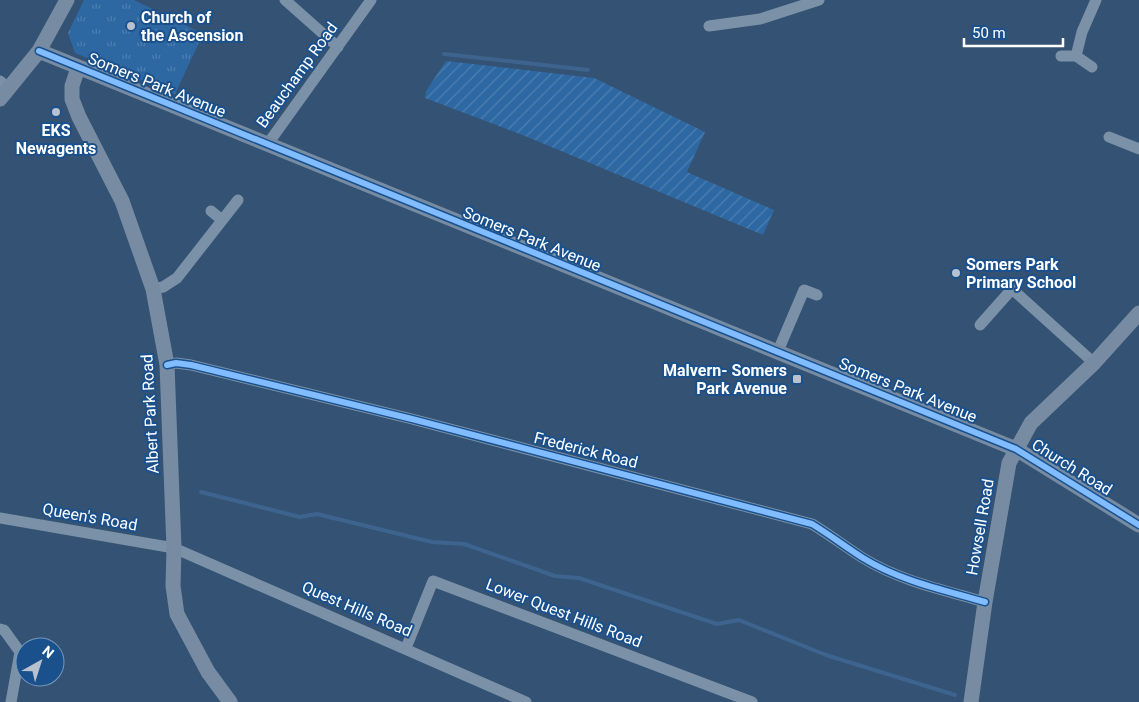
<svg xmlns="http://www.w3.org/2000/svg" width="1139" height="702" font-family="Roboto,sans-serif">
  <style>
    .grass { fill: url(#grass-tufts) }
    .garden { fill: url(#garden-furrows) }
    .lines { fill: none; stroke-linecap: round; stroke-linejoin: round }
    .stream { stroke: #3d648e; stroke-width: 4 }
    .street { stroke: #7b91a7; stroke-width: 11 }
    .secondary { stroke: #778ca3; stroke-width: 15 }
    .cycleway-casing { stroke: #1a518d; stroke-width: 9 }
    .cycleway { stroke: #80bcff; stroke-width: 6 }
    .poi-dot { fill: #b8c2ce; stroke: #1a518d; stroke-width: 2 }
    .labels { text-anchor: middle; dominant-baseline: central; stroke-width: 4; stroke-linejoin: round; paint-order: stroke }
    .poi-label { font-size: 16px; font-weight: bold; fill: #fff; stroke: #1a518d; text-anchor: start }
    .street-label { font-size: 16px; fill: #fff; stroke: #1a518d }
  </style>
  <defs>
    <pattern id="grass-tufts" width="24" height="20" patternUnits="userSpaceOnUse" patternTransform="scale(1.25)"><rect width="24" height="20" fill="#2e68a3"/><path d="M3 7l-1-3M5 7V3M7 7l1-3M15 17l-1-3M17 17v-4M19 17l1-3" fill="none" stroke="#4d7fb1"/></pattern>
    <pattern id="garden-furrows" width="10" height="10" patternUnits="userSpaceOnUse" patternTransform="scale(1.25)"><rect width="10" height="10" fill="#2e68a3"/><path d="M-1 1l2-2M0 10L10 0M9 11l2-2" fill="none" stroke="#4d7fb1"/></pattern>
  </defs>
  <rect width="100%" height="100%" fill="#345273"/>
  <!-- grass -->
  <path class="grass" d="M84,0H134L203,34L175,94L75,53L68,33Z"/>
  <!-- garden -->
  <path class="garden" d="M446,61L594,78L705,132L687,172L774,210L763,235L525,136L425,98L426,91Z"/>
  <g class="lines">
    <!-- stream -->
    <path class="stream" d="M444,54L588,70
      M201,492L300,517L317,514L432,542L464,544L555,576L579,578L717,624L739,620L826,655L955,695"/>
    <!-- street -->
    <path class="street" d="M285,0L338,47
      M709,26L760,19L819,0
      M1061,56H1076
      M1092,67L1076,56L1082,32L1096,0
      M0,81L10,89
      M1109,137L1139,149
      M267,145L371,0
      M211,211L222,220
      M153,289L163,287L177,278L238,200
      M980,325L1012,289L1094,363
      M778,351L804,290L817,295
      M167,365L176,363L191,365L412,419L812,524C830,535 846,547 863,558C900,581 944,590 985,602
      M0,518L174,548L526,702
      M0,629L4,630L20,652L11,702
      M406,648L433,581L752,702"/>
    <!-- secondary -->
    <path class="secondary" d="M39,51L1016,449L1139,525
      M78,68L72,86V99L79,117L122,201L153,289L167,365L174,548L173,586L177,614L208,672L230,702
      M0,99L39,51L67,0
      M971,702L985,602L1009,463L1031,423L1094,363L1139,313"/>
    <defs>
      <path id="cycleway" d="M39,51L1016,449L1139,525
        M167,365L176,363L191,365L412,419L812,524C830,535 846,547 863,558C900,581 944,590 985,602"/>
    </defs>
    <!-- cycleway casing -->
    <use href="#cycleway" class="cycleway-casing"/>
    <!-- cycleway -->
    <use href="#cycleway" class="cycleway"/>
  </g>
  <!-- markers -->
  <g class="poi-dot">
    <circle cx="131" cy="26" r="5"/>
    <circle cx="56" cy="112" r="5"/>
    <circle cx="956" cy="273" r="5"/>
    <rect x="792" y="374" width="10" height="10" rx="2.5"/>
  </g>
  <g class="labels">
    <!-- poi labels -->
    <g class="poi-label">
      <text x="141" y="17">Church of<tspan x="141" dy="18">the Ascension</tspan></text>
      <text x="56" y="130" text-anchor="middle">EKS<tspan x="56" dy="18">Newagents</tspan></text>
      <text x="966" y="264">Somers Park<tspan x="966" dy="18">Primary School</tspan></text>
      <text x="787" y="370" text-anchor="end">Malvern- Somers<tspan x="787" dy="18">Park Avenue</tspan></text>
    </g>
    <!-- street labels -->
    <g class="street-label">
      <text transform="translate(297 75) rotate(-54)">Beauchamp Road</text>
      <text transform="translate(157 85) rotate(22)">Somers Park Avenue</text>
      <text transform="translate(532 239) rotate(22)">Somers Park Avenue</text>
      <text transform="translate(908 390) rotate(22)">Somers Park Avenue</text>
      <text transform="translate(150 414) rotate(-93)">Albert Park Road</text>
      <text transform="translate(586 450) rotate(14)">Frederick Road</text>
      <text transform="translate(1072 467) rotate(32)">Church Road</text>
      <text transform="translate(90 517) rotate(10)">Queen's Road</text>
      <text transform="translate(980 527) rotate(-80)">Howsell Road</text>
      <text transform="translate(357 609) rotate(23)">Quest Hills Road</text>
      <text transform="translate(564 613) rotate(21)">Lower Quest Hills Road</text>
    </g>
  </g>
  <!-- north arrow -->
  <g transform="translate(40 662) rotate(39)"><circle r="24" fill="#1a518d" stroke="#7697bb"/>
  <path d="M0-4L9 19L0 12L-9 19Z" fill="#b8c2ce"/>
  <text y="-8" font-size="14" font-weight="bold" text-anchor="middle" fill="#ffffff">N</text>
  </g>
  <!-- scale -->
  <path d="M964 38v8h99v-8" fill="none" stroke="#ffffff" stroke-width="2.5"/>
  <text x="972" y="38" font-size="15" fill="#ffffff" stroke="#1a518d" stroke-width="4" paint-order="stroke">50 m</text>
</svg>
